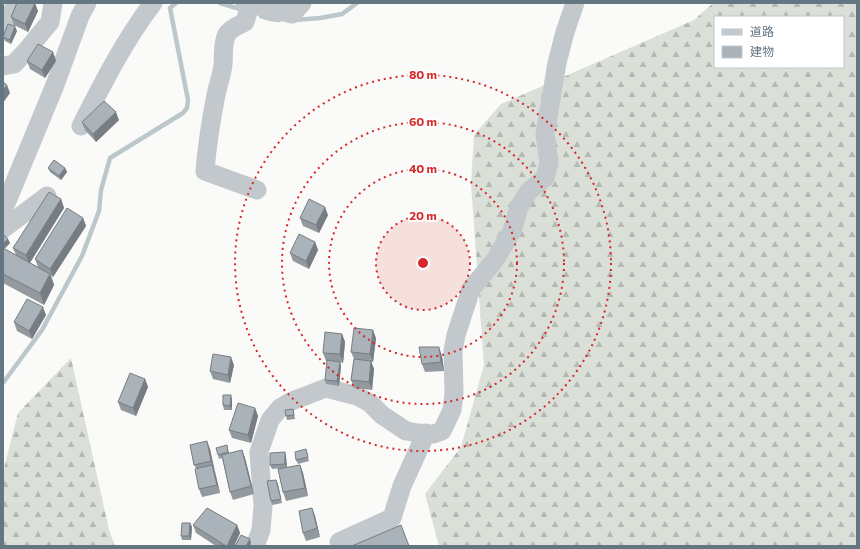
<svg xmlns="http://www.w3.org/2000/svg" width="860" height="549" font-family="Commissioner,'Noto Sans JP',sans-serif">
  <style>
    .forest { fill: url(#forest-firs); fill-rule: evenodd }
    .lines { fill: none; stroke-linecap: round; stroke-linejoin: round }
    .stream { stroke: #bbc7cb; stroke-width: 4.5 }
    .minor { stroke: #c3c8cc; stroke-width: 19 }
    .wall { fill: #929a9f }
    .shaded-wall { fill: #777d82 }
    .building { fill: #aab3b9; stroke: #777d82 }
    .ring { fill: none; stroke: #d62828; stroke-width: 2; stroke-dasharray: 2 4 }
    .centre { fill: #d62828; stroke: #fff; stroke-width: 2 }
    .ring-label { font-size: 12px; text-anchor: middle; font-weight: bold; fill: #d62828; stroke: #fff; stroke-width: 4; stroke-linejoin: round; paint-order: stroke }
  </style>
  <defs>
    <pattern id="forest-firs" width="22" height="20" patternUnits="userSpaceOnUse"><rect width="22" height="20" fill="#dadfd7"/><path d="M5 1l3.5 6h-7zM16 11l3.5 6h-7z" fill="#b4b9b4"/></pattern>
  </defs>
  <rect width="100%" height="100%" fill="#fafaf8"/>
  <!-- forest -->
  <path class="forest" d="M713,3H857V546H439L425,494L461,447L484,365L471,184L474,135L501,104L694,20ZM715,17H843V67H715Z
    M71,358L109,530L115,546H3V472L18,413Z"/>
  <g class="lines">
    <!-- stream -->
    <path class="stream" d="M220,3L243,10
      M261,16L271,19L279,20
      M295,20L320,18L342,14L357,3
      M3,383L42,330L82,256L99,211L101,190L110,158L183,113L187,108L188,100L170,8L176,3"/>
    <!-- minor -->
    <path class="minor" d="M245,3L292,14L302,3
      M250,5L245,22C239,25 231,28 227,34C222,44 224,54 223,65C222,74 218,85 216,95C211,120 207,145 205,171L257,190
      M3,27L17,3
      M3,66L14,64L27,50L50,22L53,3
      M81,126C103,83 124,41 153,3
      M3,208L7,201L55,85L80,16L87,3
      M3,229L47,196
      M339,542L392,518L402,486L426,433
      M255,546L261,530L263,506L259,452L270,420L280,408L292,401L326,388L357,396L370,403L382,415L406,431L418,433L433,434L442,431L452,410L454,393L453,351L456,335L471,289L495,260L512,231L519,207L529,191L545,178L549,163L545,134L557,63L565,32L575,3"/>
  </g>
  <!-- wall -->
  <path class="wall" d="M38,11L28,32L14,25L11,17Z
    M17,31L11,44L5,41L3,37Z
    M53,52L56,61L45,78L30,69L27,61Z
    M119,120L96,142L85,130L82,122Z
    M48,168H65L67,172L61,180L50,172Z
    M61,199L64,208L30,263L38,267L35,259L83,218L86,226L53,277L51,275L54,285L44,305L3,283V234L10,243L4,249L16,255L13,248Z
    M328,215L319,233L303,226L300,218Z
    M315,242L318,250L309,269L293,261L290,253Z
    M46,315L32,339L17,331L14,322Z
    M342,334L345,342L343,363L340,362L341,366L339,386L326,384L325,380L327,361H326L323,353Z
    M376,338L373,362H371L374,369L372,390L354,388L351,380L354,359L351,352Z
    M442,356L444,371L425,372L422,364Z
    M234,365L230,383L213,379L210,371Z
    M145,379L148,387L136,416L121,410L118,402Z
    M232,399V410H224L223,405Z
    M255,408L258,416L251,443L232,438L229,430Z
    M294,413L295,419L287,420L286,416Z
    M210,449L220,493L202,497L199,489L196,468L194,465Z
    M228,449L229,453L242,450L245,458L254,494L233,500L230,492L222,458L219,459L218,455Z
    M306,449L309,461L298,464L296,460Z
    M285,452L286,457L287,468L300,465L303,473L308,496L286,501L283,492L284,468L272,469L270,465Z
    M276,480L282,503L272,505L271,501Z
    M312,508L315,516L320,537L306,541L303,533Z
    M190,523L192,527L191,540H182L181,536Z
    M193,525H237L240,533L234,546H216L196,533Z"/>
  <!-- shaded-wall -->
  <path class="shaded-wall" d="M35,3L38,11L28,32L25,24Z
    M15,26L17,31L11,44L10,40Z
    M53,52L56,61L45,78L42,70Z
    M7,85L10,93L3,103V91Z
    M116,112L119,120L96,142L93,134Z
    M65,168L67,172L61,180L59,176Z
    M61,199L64,208L29,264L26,255Z
    M325,207L328,215L319,233L316,225Z
    M83,218L86,226L53,277L50,269Z
    M8,239L10,243L3,250V244Z
    M315,242L318,250L309,269L306,261Z
    M50,274L54,285L44,305L40,293Z
    M43,307L46,315L32,339L29,331Z
    M373,330L376,338L373,362L370,354Z
    M342,334L345,342L343,363L340,354Z
    M439,347L442,356L444,371L441,362Z
    M231,357L234,365L230,383L228,375Z
    M371,361L374,369L372,390L369,382Z
    M340,362L341,366L339,386L337,381Z
    M145,379L148,387L136,416L133,408Z
    M231,395L232,399V410L230,406Z
    M255,408L258,416L251,443L248,435Z
    M207,441L210,449L214,469L211,461Z
    M242,450L245,458L254,494L251,486Z
    M285,452L286,457L287,468L285,464Z
    M212,465L215,473L220,493L217,485Z
    M300,465L303,473L308,496L305,488Z
    M276,480L278,484L282,503L281,499Z
    M312,508L315,516L320,537L317,528Z
    M190,523L192,527L191,540L189,536Z
    M237,525L240,533L234,546H227Z
    M250,539L251,543L250,546H246Z"/>
  <!-- building -->
  <path class="building" d="M17,3H35L25,24L11,17Z
    M8,24L15,26L10,40L3,37Z
    M38,44L53,52L42,70L27,61Z
    M3,82L7,85L3,91Z
    M104,101L116,112L93,134L82,122Z
    M54,160L65,168L59,176L48,168Z
    M49,192L61,199L26,255L13,248Z
    M309,199L325,207L316,225L300,218Z
    M67,208L83,218L50,269L35,259Z
    M3,234L8,239L3,244Z
    M299,234L315,242L306,261L290,253Z
    M3,248L50,274L40,293L3,274Z
    M27,299L43,307L29,331L14,322Z
    M354,328L373,330L370,354L351,352Z
    M325,332L342,334L340,354L323,353Z
    M419,347H439L441,362L422,364Z
    M213,354L231,357L228,375L210,371Z
    M354,359L371,361L369,382L351,380Z
    M327,360L340,362L337,381L325,380Z
    M130,373L145,379L133,408L118,402Z
    M223,395H231L230,406L223,405Z
    M238,403L255,408L248,435L229,430Z
    M293,409L294,415L286,416L285,410Z
    M207,441L211,461L194,465L190,445Z
    M227,445L228,452L218,455L216,448Z
    M306,449L308,457L296,460L295,452Z
    M242,450L251,486L230,492L222,455Z
    M285,452V464L270,465V453Z
    M212,465L217,485L199,489L195,469Z
    M300,465L305,488L283,492L278,469Z
    M276,480L281,499L271,501L267,481Z
    M207,508L237,525L227,546H226L193,525Z
    M312,508L317,528L303,533L299,511Z
    M182,523H190L189,536H181Z
    M401,525L409,546H352Z
    M241,535L250,539L246,546H235Z"/>
  <!-- distance rings -->
  <circle cx="423" cy="263" r="47" fill="#d62828" fill-opacity=".12"/>
  <g class="ring">
    <circle cx="423" cy="263" r="47"/>
    <circle cx="423" cy="263" r="94"/>
    <circle cx="423" cy="263" r="141"/>
    <circle cx="423" cy="263" r="188"/>
  </g>
  <circle cx="423" cy="263" r="6" class="centre"/>
  <g class="ring-label">
    <text x="423" y="79">80 m</text>
    <text x="423" y="126">60 m</text>
    <text x="423" y="173">40 m</text>
    <text x="423" y="220">20 m</text>
  </g>
  <!-- border -->
  <rect width="860" height="549" fill="none" stroke="#657683" stroke-width="8"/>
  <!-- legend -->
  <rect x="714" y="16" width="130" height="52" fill="#ffffff" stroke="#c1c8cd"/>
  <rect x="722" y="29" width="20" height="6" fill="#c3c8cc" stroke="#c1c8cd"/>
  <text x="750" y="36" font-size="12" fill="#657683">道路</text>
  <rect x="722" y="46" width="20" height="12" fill="#aab3b9" stroke="#c1c8cd"/>
  <text x="750" y="56" font-size="12" fill="#657683">建物</text>
</svg>
